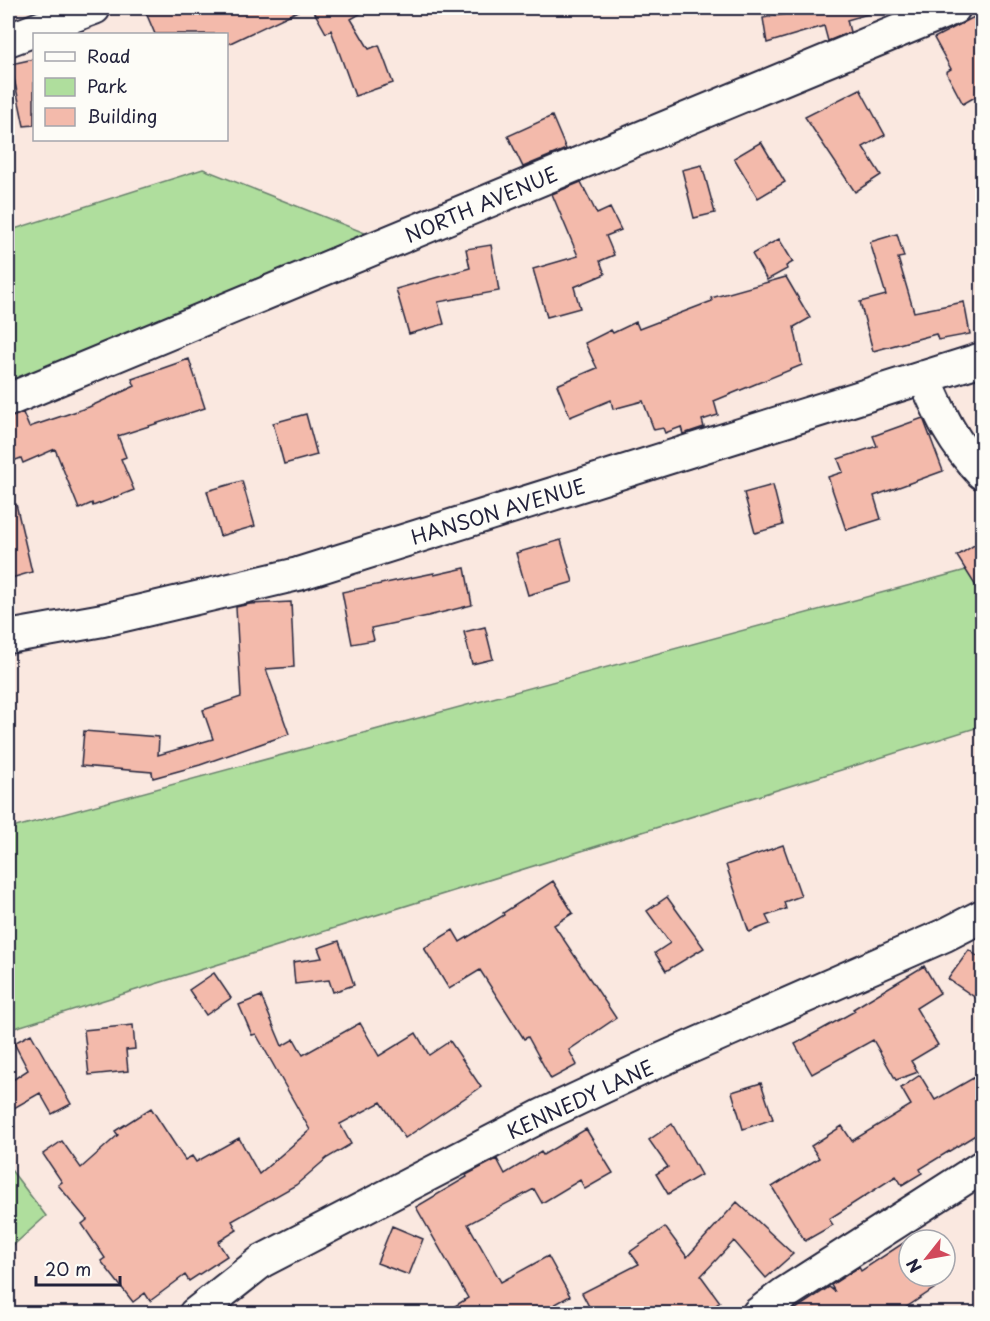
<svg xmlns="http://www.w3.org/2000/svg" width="990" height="1321" font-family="'Playpen Sans',sans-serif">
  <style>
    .green { fill: #afde9d; stroke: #68806c; stroke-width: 1.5 }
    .building { fill: #f3baab; stroke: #22223b; stroke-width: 1.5 }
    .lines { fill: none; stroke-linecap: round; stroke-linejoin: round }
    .street-casing { stroke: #22223b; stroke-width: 36 }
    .street { stroke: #fdfcf7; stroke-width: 32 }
    .labels { text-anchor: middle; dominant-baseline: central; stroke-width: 6; stroke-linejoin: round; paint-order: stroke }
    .street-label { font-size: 20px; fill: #22223b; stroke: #fdfcf7 }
  </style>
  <rect width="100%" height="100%" fill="#fae8e0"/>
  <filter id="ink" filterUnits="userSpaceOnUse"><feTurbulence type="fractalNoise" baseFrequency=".0167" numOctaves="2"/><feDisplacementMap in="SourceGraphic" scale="12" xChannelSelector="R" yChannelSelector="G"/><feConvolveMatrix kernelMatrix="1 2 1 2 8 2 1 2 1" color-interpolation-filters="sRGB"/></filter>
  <g filter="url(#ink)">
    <!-- green -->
    <path class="green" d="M203,169L365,233L8,386V231Z
      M981,566L982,572V726L8,1030V829Z
      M8,1166L46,1216L8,1250Z"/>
    <!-- building -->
    <path class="building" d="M144,8H304L226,45V34H155Z
      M312,8H370L351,19L369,49L379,45L393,83L355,96L331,30L326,33Z
      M792,8H867L868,14L847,20L850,32L828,41L824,26L767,43L763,18L793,13Z
      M976,16L982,28V93L963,104L946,72L951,69L934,38Z
      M34,59V125L24,126L11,64Z
      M860,89L885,135L863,147L881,175L855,192L805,117Z
      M552,116L566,149L523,167L508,136Z
      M761,142L785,182L758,198L734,158Z
      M702,165L715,213L694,218L682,170Z
      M581,182L597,214L610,208L621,230L606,236L614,255L600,261L605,274L574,287L580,308L547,317L533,269L578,256L552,194Z
      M897,234L904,257L898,258L914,312L964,302L970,334L938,340L936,334L873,351L860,302L886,295L870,242Z
      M779,239L793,262L786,266L787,269L767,280L752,254Z
      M491,245L499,291L438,302L444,324L409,334L396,289L470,268L466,249Z
      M786,277L810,318L794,327L802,365L714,401L718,415L702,420L704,427L683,434L681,427L665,433L663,428L654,430L643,401L613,409L611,400L570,417L557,385L597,368L585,343L611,330L613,333L636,322L639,329L712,301L711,298Z
      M189,359L205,408L118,436L126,457L121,459L134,490L93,506L92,503L79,509L55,449L23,463L21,458L8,463V418L23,413L29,427L89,407L135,386L132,379Z
      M306,414L317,455L284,464L273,423Z
      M923,418L943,471L874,496L881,519L846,530L828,477L843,472L838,459L877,446L873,436Z
      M242,481L255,526L220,536L207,491Z
      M773,485L783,525L755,533L744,493Z
      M16,504L32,572L8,579V505Z
      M561,540L573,582L528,595L516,553Z
      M982,540V596L957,556Z
      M465,568L472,605L428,616L371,628L374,640L352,644L342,592L434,573V575Z
      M291,602L294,667L266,669L289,734L200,765L153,778L152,772L81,766L84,731L159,737L158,755L213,739L203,710L241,697L236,607L250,604Z
      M485,627L493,659L472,664L464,632Z
      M783,845L801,896L784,902L786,909L766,916L770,924L749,932L726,865Z
      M553,881L573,913L554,925L616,1018L569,1050L577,1065L551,1079L528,1037L524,1039L480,970L449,989L424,948L453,930L460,942L504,915L503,913Z
      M667,897L704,948L666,971L655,953L670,943L647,911Z
      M339,941L354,985L333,992L329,980L295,984L293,962L322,958L318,948Z
      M969,950L982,960V1002L948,979Z
      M924,966L940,993L916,1008L938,1045L911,1061L918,1072L896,1080L873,1040L812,1074L795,1044L855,1011L853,1009Z
      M214,973L231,998L206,1015L189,990Z
      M261,996L282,1046L294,1039L303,1055L360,1023L379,1056L416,1033L429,1055L450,1041L481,1087L405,1138L381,1102L340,1124L351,1144L327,1158L296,1185L232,1221L237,1230L218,1242L227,1256L189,1281L185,1275L150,1301L145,1293L133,1302L101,1261L105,1258L82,1224L87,1220L58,1185L62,1182L43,1154L62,1141L81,1168L118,1135L115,1131L151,1108L185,1160L192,1156L196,1162L239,1138L259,1174L310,1130L256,1034L252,1035L239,1005Z
      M133,1025L135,1049L126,1050L128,1071L89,1075L84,1030Z
      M31,1034L71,1104L52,1114L40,1093L14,1108L8,1096V1083L28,1070L14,1043Z
      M982,1073V1131L920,1169L922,1173L902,1185L896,1176L829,1219L833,1225L805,1241L772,1187L819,1158L811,1146L842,1126L852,1141L911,1105L901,1088L920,1075L935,1100Z
      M761,1083L773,1119L743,1129L732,1092Z
      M672,1124L701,1175L668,1194L656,1174L668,1167L649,1140Z
      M586,1129L613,1173L585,1189L580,1180L542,1203L534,1189L468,1224L501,1282L548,1256L570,1296L538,1314H442L468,1298L416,1207L467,1177L466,1175L497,1159L505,1174L541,1152L543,1155Z
      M737,1202L793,1254L766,1278L734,1241L701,1276L720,1302L704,1314H593L582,1293L639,1264L630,1252L665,1227L687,1257Z
      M392,1226L423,1239L409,1275L377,1263Z
      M911,1238L913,1240H909V1276H936L941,1284L896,1314H788L829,1287L835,1292L831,1285L859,1267L861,1271Z"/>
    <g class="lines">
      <defs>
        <path id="street" d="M8,40L94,8
          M924,377C941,416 952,442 982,473
          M8,400L954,8
          M8,637L103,620L298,574L982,359
          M195,1314L262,1261L543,1115L656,1062L945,935L982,916
          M758,1314L784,1294L982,1167"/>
      </defs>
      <!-- street casing -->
      <use href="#street" class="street-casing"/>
      <!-- street -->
      <use href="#street" class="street"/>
    </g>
  </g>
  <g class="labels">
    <!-- street labels -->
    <g class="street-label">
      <text transform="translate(481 204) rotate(-23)">NORTH AVENUE</text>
      <text transform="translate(498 511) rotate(-17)">HANSON AVENUE</text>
      <text transform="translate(580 1099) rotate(-25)">KENNEDY LANE</text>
    </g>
  </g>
  <!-- margin -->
  <rect width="990" height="1321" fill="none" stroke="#fdfcf7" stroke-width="30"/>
  <rect x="15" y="15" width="960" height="1291" fill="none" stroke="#22223b" stroke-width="2" filter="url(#ink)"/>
  <!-- legend -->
  <rect x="33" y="33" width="195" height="108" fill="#fdfcf7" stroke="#a5a5ac" stroke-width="1.5"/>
  <rect x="45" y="52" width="30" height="9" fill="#fdfcf7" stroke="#a5a5ac" stroke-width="1.5"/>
  <text x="87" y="63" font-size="18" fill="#22223b">Road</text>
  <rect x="45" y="78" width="30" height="18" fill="#afde9d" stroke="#a5a5ac" stroke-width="1.5"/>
  <text x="87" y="93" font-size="18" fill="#22223b">Park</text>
  <rect x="45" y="108" width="30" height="18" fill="#f3baab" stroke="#a5a5ac" stroke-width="1.5"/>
  <text x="87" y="123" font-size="18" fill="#22223b">Building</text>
  <!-- north arrow -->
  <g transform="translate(927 1258) rotate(239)"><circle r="28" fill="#fdfcf7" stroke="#a5a5ac" stroke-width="1.5"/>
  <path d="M0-4.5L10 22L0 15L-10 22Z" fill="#d1495b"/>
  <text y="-9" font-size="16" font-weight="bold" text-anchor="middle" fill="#22223b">N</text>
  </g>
  <!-- scale -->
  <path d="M36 1276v9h84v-9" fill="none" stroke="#22223b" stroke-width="3"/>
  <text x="45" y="1276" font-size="18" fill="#22223b" stroke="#fdfcf7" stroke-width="4.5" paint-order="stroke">20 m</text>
</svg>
